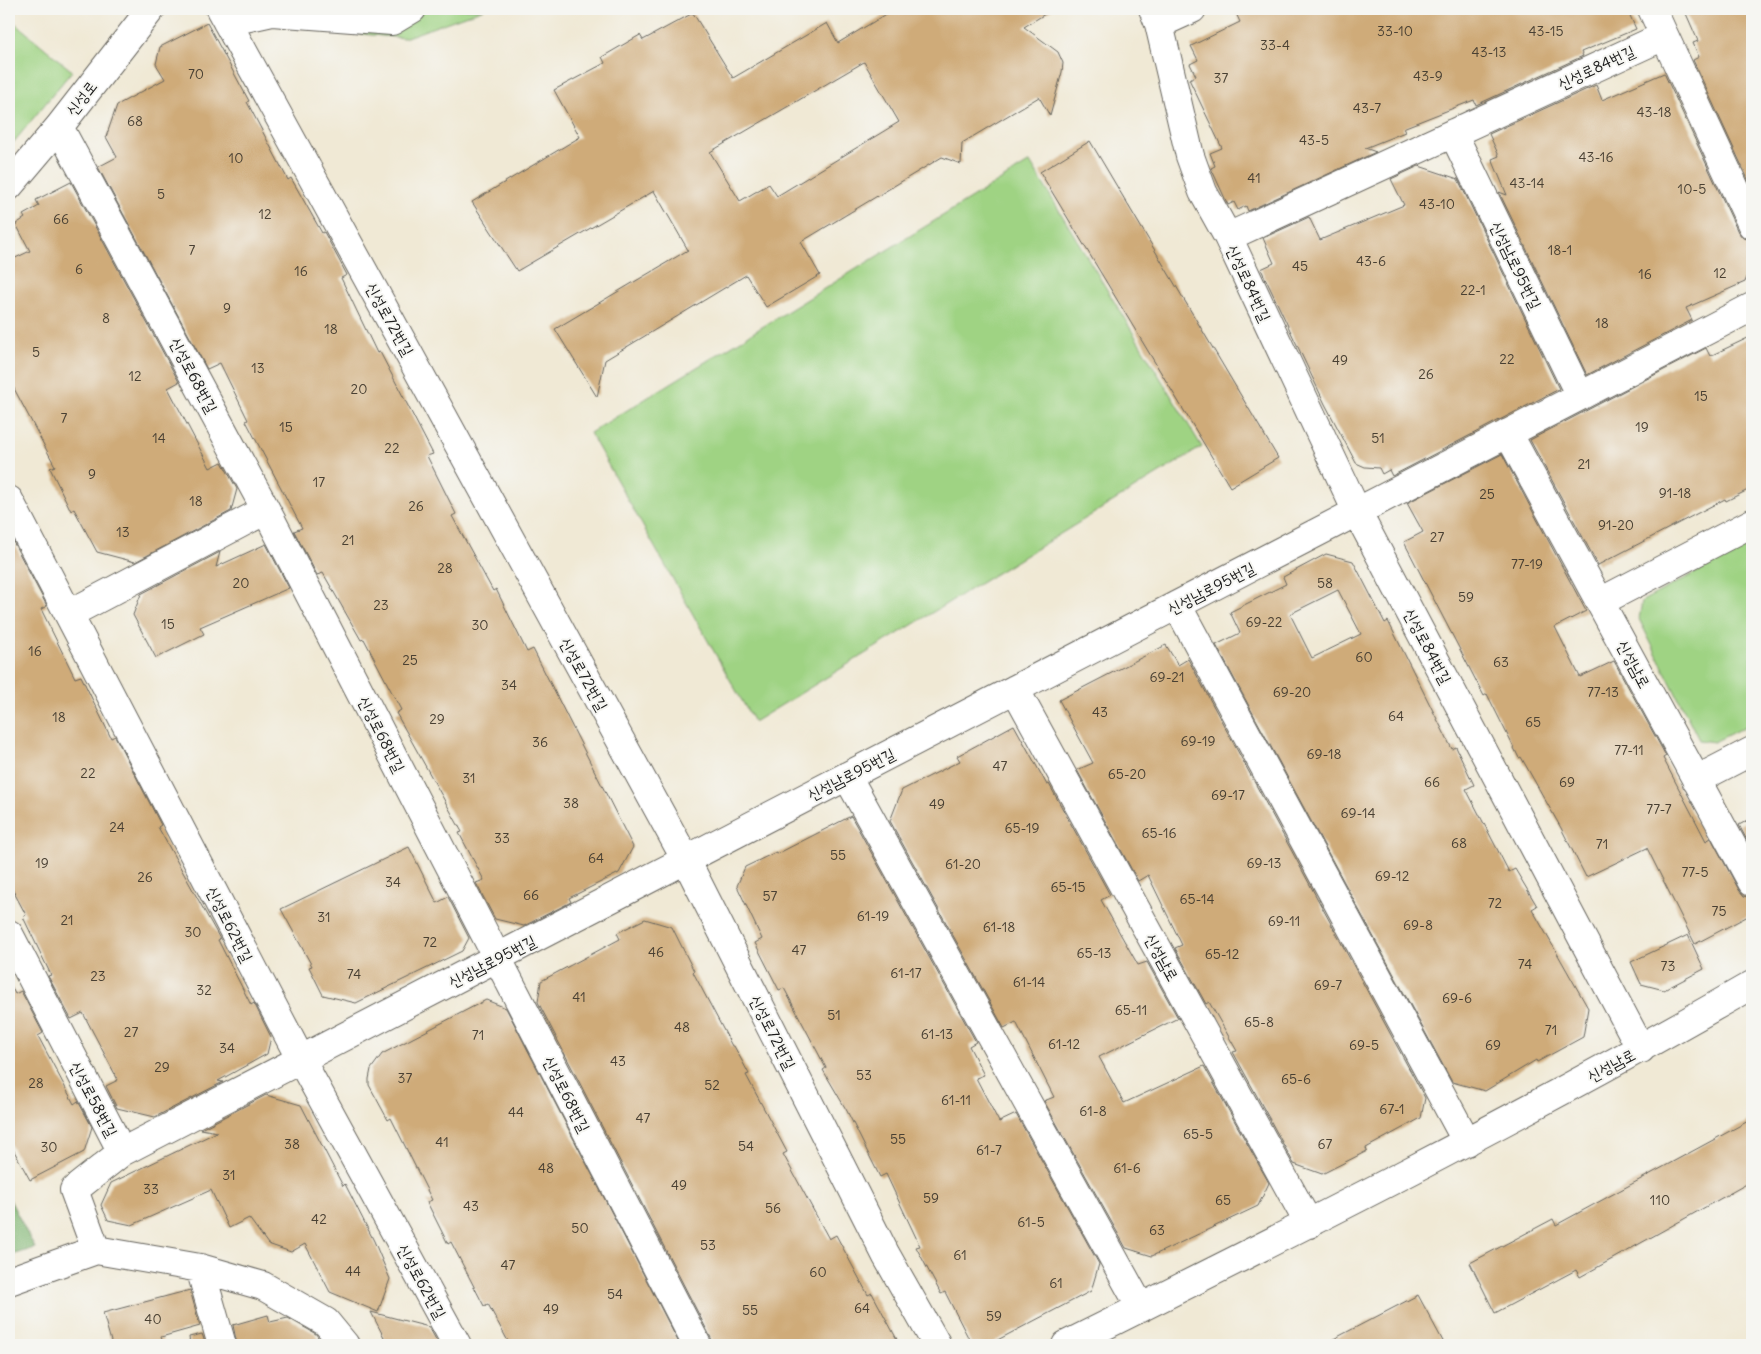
<svg xmlns="http://www.w3.org/2000/svg" width="1761" height="1354" font-family="Delius,'Poor Story',sans-serif">
  <style>
    .green { fill: #9fd383; stroke: #5e7850 }
    .forest { fill: #7fb571; stroke: #4e6846 }
    .building { fill: #cfab79; fill-rule: evenodd }
    .lines { fill: none; stroke-linecap: round; stroke-linejoin: round }
    .minor-casing { stroke: #66645d; stroke-width: 30 }
    .minor { stroke: #fff; stroke-width: 28 }
    .labels { text-anchor: middle; dominant-baseline: central; stroke-width: 4; stroke-linejoin: round; paint-order: stroke }
    .number-label { font-size: 14px; fill: #494033 }
    .street-label { font-size: 16px; fill: #1c1c1c; stroke: #f6f6f2 }
  </style>
  <rect width="100%" height="100%" fill="#f6f6f2"/>
  <filter id="ink" filterUnits="userSpaceOnUse"><feTurbulence type="fractalNoise" baseFrequency=".02" numOctaves="2"/><feDisplacementMap in="SourceGraphic" scale="10" xChannelSelector="R" yChannelSelector="G"/><feConvolveMatrix kernelMatrix="1 2 1 2 8 2 1 2 1" color-interpolation-filters="sRGB"/></filter>
  <filter id="wash" filterUnits="userSpaceOnUse"><feTurbulence type="fractalNoise" baseFrequency=".0096" numOctaves="4" result="noise"/><feDisplacementMap in="SourceGraphic" scale="20" xChannelSelector="R" yChannelSelector="G"/><feGaussianBlur stdDeviation="1.12" result="paint"/><feColorMatrix in="noise" values="0 0 0 0 0 0 0 0 0 0 0 0 0 0 0 0 0 1.4 0 .05"/><feComposite in="paint" operator="in"/></filter>
  <g filter="url(#wash)">
    <rect width="100%" height="100%" fill="#f0e9d5"/>
    <!-- green -->
    <path class="green" d="M425,9H484L404,38L319,30L399,26Z
      M9,18L72,71L9,148Z
      M1030,162L1202,447L754,722L590,433Z
      M1752,543V723L1714,742L1699,740L1639,619L1642,601Z"/>
    <!-- forest -->
    <path class="forest" d="M9,1198L35,1248L9,1256Z"/>
    <g id="blocks">
      <!-- building -->
      <path class="building" d="M895,9H1053L1024,27L1058,52L1063,63L1062,72L1050,116L1039,97L962,143L961,164L942,157L801,242L820,275L766,307L746,275L605,360L597,397L555,329L688,250L654,191L517,271L472,202L580,137L554,90L605,63L602,57L640,35L643,40L693,13L733,78L827,23L838,43ZM864,62L899,122L777,196L769,184L740,201L710,152Z
        M1234,9H1627L1636,29L1581,52L1583,56L1476,105L1474,100L1403,128L1405,132L1365,148L1376,152L1248,211L1246,206L1238,210L1234,202L1228,205L1211,168L1215,166L1210,153L1222,148L1189,79L1196,76L1190,64L1198,60L1191,46L1240,22Z
        M1684,9H1752V188L1693,60L1699,57L1693,43L1698,41Z
        M207,23L249,101L247,102L288,180L291,178L322,233L324,232L331,245L347,275L341,278L377,353L380,352L433,454L427,456L456,514L452,516L493,591L496,589L527,652L533,649L633,847L619,873L569,898L571,902L524,926L495,919L476,883L484,880L459,833L462,832L396,713L401,710L364,639L361,640L323,573L317,575L294,531L302,528L258,444L246,421L248,420L220,363L207,369L98,167L117,157L106,137L117,105L165,79L156,64L160,47Z
        M1664,73L1738,232L1743,238L1752,240V265L1745,282L1686,308L1692,320L1587,375L1499,192L1507,195L1492,159L1499,156L1489,134L1596,85L1602,100Z
        M1090,141L1278,458L1230,487L1040,172Z
        M1419,166L1458,179L1559,389L1392,476L1389,470L1382,474L1379,468L1365,467L1356,463L1325,404L1261,269L1274,263L1263,238L1309,217L1320,240L1404,205L1391,179Z
        M71,182L179,382L168,388L210,468L222,462L237,489L231,511L135,562L97,552L74,509L71,511L50,468L55,466L9,379V261L30,251L16,224L25,218L23,215L39,206L36,200Z
        M1752,336V488L1726,501L1725,499L1598,565L1530,440L1706,348L1710,356Z
        M1502,454L1586,611L1555,627L1580,677L1614,661L1666,756L1663,758L1706,841L1711,838L1739,890L1744,896L1752,898V914L1695,944L1647,848L1586,877L1561,828L1521,757L1519,758L1487,694L1484,696L1404,542L1423,532L1407,503Z
        M9,534L47,606L41,609L75,678L81,676L111,738L115,736L161,825L158,827L220,939L218,940L251,1005L254,1003L271,1037L267,1054L218,1081L223,1082L155,1117L117,1108L106,1086L118,1080L83,1013L71,1019L48,976L51,975L23,917L26,915L9,883Z
        M266,544L289,588L200,627L204,634L156,658L133,615L141,594L220,552L216,567Z
        M1326,554L1353,561L1385,623L1388,621L1452,749L1456,747L1474,785L1466,789L1509,872L1515,869L1537,906L1532,909L1588,1008L1583,1037L1537,1062L1536,1060L1485,1091L1452,1082L1216,645L1240,633L1230,612L1286,584L1283,577ZM1338,590L1361,634L1312,658L1290,614Z
        M1166,645L1178,665L1188,659L1425,1098L1421,1118L1366,1148L1367,1151L1322,1174L1294,1164L1233,1052L1237,1051L1209,1002L1206,1004L1175,948L1182,945L1148,875L1138,881L1077,770L1093,763L1059,700Z
        M1014,725L1047,785L1049,784L1110,895L1101,900L1138,965L1147,962L1178,1018L1099,1057L1124,1103L1204,1066L1269,1183L1258,1206L1152,1256L1126,1248L1044,1101L1054,1097L1016,1022L1004,1028L890,821L902,790L960,761L957,756Z
        M851,816L976,1042L969,1046L984,1075L976,1078L999,1122L1016,1114L1099,1264L1091,1291L988,1345L971,1343L945,1292L941,1294L916,1247L920,1246L886,1174L880,1177L847,1111L823,1070L826,1068L784,988L779,990L755,943L762,939L737,886L745,867L776,852L777,854Z
        M1752,818V850L1739,825Z
        M409,847L437,903L448,897L469,938L462,951L356,1003L323,995L309,967L312,966L281,909Z
        M645,919L672,927L694,971L693,972L732,1046H734L749,1074L746,1075L787,1152L783,1154L829,1239L836,1235L868,1295L872,1293L900,1345H713L711,1338L538,1002L541,981L620,939L617,933Z
        M1688,935L1704,969L1664,990L1641,984L1631,962Z
        M9,982L15,994L21,991L43,1033L38,1036L74,1104L78,1101L92,1127L84,1152L30,1180L9,1142Z
        M486,1000L506,1008L680,1345H510L488,1304L484,1306L451,1242L448,1244L427,1202L432,1200L391,1118L388,1120L369,1085V1079L371,1069L382,1054Z
        M266,1095L301,1105L343,1186L345,1184L374,1241L390,1279L378,1312L330,1292L305,1244L291,1252L268,1244L249,1218L229,1228L211,1190L132,1225L108,1220L101,1205L111,1183L217,1132L201,1129Z
        M1752,1119V1181L1580,1277L1576,1270L1495,1313L1470,1263L1553,1219L1556,1225Z
        M190,1290L200,1326L161,1337L164,1345H112L103,1313Z
        M1418,1295L1445,1345H1322Z
        M371,1312L429,1327L439,1345H388Z
        M268,1315L270,1322L288,1318L316,1334L323,1345H237L233,1325Z
        M202,1334L206,1345H190L189,1337Z"/>
    </g>
  </g>
  <g filter="url(#ink)">
    <use href="#blocks" fill-opacity="0" stroke="#66645d" stroke-width="1"/>
    <g class="lines">
      <defs>
        <path id="minor" d="M220,9L686,860L886,1255L937,1345
          M1153,9L1159,24L1190,156L1203,192L1228,237L1357,512L1641,1049
          M1652,9L1752,225
          M227,22L272,12L392,21L412,9
          M1159,24L1192,9
          M59,127L266,510L697,1345
          M1453,133L1580,396
          M9,186L59,127L151,9
          M1228,237L1664,36
          M1508,433L1752,882
          M9,500L301,1060L457,1345
          M1600,602L1752,523
          M1177,605L1467,1142
          M69,614L266,510
          M1015,689L1309,1224
          M847,776L1141,1308
          M1696,780L1752,751
          M9,934L122,1152L74,1190L96,1250L200,1268L263,1286L326,1322L345,1345
          M122,1152L1752,307
          M200,1268L222,1345
          M9,1281L96,1250
          M1066,1345C1297,1230 1528,1114 1752,985"/>
      </defs>
      <!-- minor casing -->
      <use href="#minor" class="minor-casing"/>
      <!-- minor -->
      <use href="#minor" class="minor"/>
    </g>
  </g>
  <g class="labels">
    <!-- number labels -->
    <g class="number-label">
      <text x="1395" y="31">33-10</text>
      <text x="1546" y="31">43-15</text>
      <text x="1275" y="45">33-4</text>
      <text x="1489" y="52">43-13</text>
      <text x="196" y="74">70</text>
      <text x="1428" y="76">43-9</text>
      <text x="1221" y="78">37</text>
      <text x="1367" y="108">43-7</text>
      <text x="1654" y="112">43-18</text>
      <text x="135" y="121">68</text>
      <text x="1314" y="140">43-5</text>
      <text x="1596" y="157">43-16</text>
      <text x="236" y="158">10</text>
      <text x="1254" y="178">41</text>
      <text x="1527" y="183">43-14</text>
      <text x="1692" y="189">10-5</text>
      <text x="161" y="194">5</text>
      <text x="1437" y="204">43-10</text>
      <text x="265" y="214">12</text>
      <text x="61" y="219">66</text>
      <text x="192" y="250">7</text>
      <text x="1560" y="250">18-1</text>
      <text x="1371" y="261">43-6</text>
      <text x="1300" y="266">45</text>
      <text x="79" y="269">6</text>
      <text x="301" y="271">16</text>
      <text x="1720" y="273">12</text>
      <text x="1645" y="274">16</text>
      <text x="1473" y="290">22-1</text>
      <text x="227" y="308">9</text>
      <text x="106" y="318">8</text>
      <text x="1602" y="323">18</text>
      <text x="331" y="329">18</text>
      <text x="36" y="352">5</text>
      <text x="1507" y="359">22</text>
      <text x="1340" y="360">49</text>
      <text x="258" y="368">13</text>
      <text x="1426" y="374">26</text>
      <text x="135" y="376">12</text>
      <text x="359" y="389">20</text>
      <text x="1701" y="396">15</text>
      <text x="64" y="418">7</text>
      <text x="286" y="427">15</text>
      <text x="1642" y="427">19</text>
      <text x="159" y="438">14</text>
      <text x="1378" y="438">51</text>
      <text x="392" y="448">22</text>
      <text x="1584" y="464">21</text>
      <text x="92" y="474">9</text>
      <text x="319" y="482">17</text>
      <text x="1675" y="493">91-18</text>
      <text x="1487" y="494">25</text>
      <text x="196" y="501">18</text>
      <text x="416" y="506">26</text>
      <text x="1616" y="525">91-20</text>
      <text x="123" y="532">13</text>
      <text x="1437" y="537">27</text>
      <text x="348" y="540">21</text>
      <text x="1527" y="564">77-19</text>
      <text x="445" y="568">28</text>
      <text x="241" y="583">20</text>
      <text x="1325" y="583">58</text>
      <text x="1466" y="597">59</text>
      <text x="381" y="605">23</text>
      <text x="1264" y="622">69-22</text>
      <text x="168" y="624">15</text>
      <text x="480" y="625">30</text>
      <text x="35" y="651">16</text>
      <text x="1364" y="657">60</text>
      <text x="410" y="660">25</text>
      <text x="1501" y="662">63</text>
      <text x="1167" y="677">69-21</text>
      <text x="509" y="685">34</text>
      <text x="1292" y="692">69-20</text>
      <text x="1603" y="692">77-13</text>
      <text x="1100" y="712">43</text>
      <text x="1396" y="716">64</text>
      <text x="59" y="717">18</text>
      <text x="437" y="719">29</text>
      <text x="1533" y="722">65</text>
      <text x="1198" y="741">69-19</text>
      <text x="540" y="742">36</text>
      <text x="1629" y="750">77-11</text>
      <text x="1324" y="754">69-18</text>
      <text x="1000" y="766">47</text>
      <text x="88" y="773">22</text>
      <text x="1127" y="774">65-20</text>
      <text x="469" y="778">31</text>
      <text x="1432" y="782">66</text>
      <text x="1567" y="782">69</text>
      <text x="1228" y="795">69-17</text>
      <text x="571" y="803">38</text>
      <text x="937" y="804">49</text>
      <text x="1659" y="809">77-7</text>
      <text x="1358" y="813">69-14</text>
      <text x="117" y="827">24</text>
      <text x="1022" y="828">65-19</text>
      <text x="1159" y="833">65-16</text>
      <text x="502" y="838">33</text>
      <text x="1459" y="843">68</text>
      <text x="1602" y="844">71</text>
      <text x="838" y="855">55</text>
      <text x="596" y="858">64</text>
      <text x="42" y="863">19</text>
      <text x="1264" y="863">69-13</text>
      <text x="963" y="864">61-20</text>
      <text x="1695" y="872">77-5</text>
      <text x="1392" y="876">69-12</text>
      <text x="145" y="877">26</text>
      <text x="393" y="882">34</text>
      <text x="1068" y="887">65-15</text>
      <text x="531" y="895">66</text>
      <text x="770" y="896">57</text>
      <text x="1197" y="899">65-14</text>
      <text x="1495" y="903">72</text>
      <text x="1719" y="911">75</text>
      <text x="873" y="916">61-19</text>
      <text x="324" y="917">31</text>
      <text x="67" y="920">21</text>
      <text x="1284" y="921">69-11</text>
      <text x="1418" y="925">69-8</text>
      <text x="999" y="927">61-18</text>
      <text x="193" y="932">30</text>
      <text x="430" y="942">72</text>
      <text x="799" y="950">47</text>
      <text x="656" y="952">46</text>
      <text x="1094" y="953">65-13</text>
      <text x="1222" y="954">65-12</text>
      <text x="1525" y="964">74</text>
      <text x="1668" y="966">73</text>
      <text x="906" y="973">61-17</text>
      <text x="354" y="974">74</text>
      <text x="98" y="976">23</text>
      <text x="1029" y="982">61-14</text>
      <text x="1328" y="985">69-7</text>
      <text x="204" y="990">32</text>
      <text x="579" y="997">41</text>
      <text x="1457" y="998">69-6</text>
      <text x="1131" y="1010">65-11</text>
      <text x="834" y="1015">51</text>
      <text x="1259" y="1022">65-8</text>
      <text x="682" y="1027">48</text>
      <text x="1551" y="1030">71</text>
      <text x="131" y="1032">27</text>
      <text x="937" y="1034">61-13</text>
      <text x="478" y="1035">71</text>
      <text x="1064" y="1044">61-12</text>
      <text x="1364" y="1045">69-5</text>
      <text x="1493" y="1045">69</text>
      <text x="227" y="1048">34</text>
      <text x="618" y="1061">43</text>
      <text x="162" y="1067">29</text>
      <text x="864" y="1075">53</text>
      <text x="405" y="1078">37</text>
      <text x="1296" y="1079">65-6</text>
      <text x="36" y="1083">28</text>
      <text x="712" y="1085">52</text>
      <text x="956" y="1100">61-11</text>
      <text x="1392" y="1109">67-1</text>
      <text x="1093" y="1111">61-8</text>
      <text x="516" y="1112">44</text>
      <text x="643" y="1118">47</text>
      <text x="1198" y="1134">65-5</text>
      <text x="898" y="1139">55</text>
      <text x="442" y="1142">41</text>
      <text x="292" y="1144">38</text>
      <text x="1325" y="1144">67</text>
      <text x="746" y="1146">54</text>
      <text x="49" y="1147">30</text>
      <text x="989" y="1150">61-7</text>
      <text x="546" y="1168">48</text>
      <text x="1127" y="1168">61-6</text>
      <text x="229" y="1175">31</text>
      <text x="679" y="1185">49</text>
      <text x="151" y="1189">33</text>
      <text x="931" y="1198">59</text>
      <text x="1223" y="1200">65</text>
      <text x="1660" y="1200">110</text>
      <text x="471" y="1206">43</text>
      <text x="773" y="1208">56</text>
      <text x="319" y="1219">42</text>
      <text x="1031" y="1222">61-5</text>
      <text x="580" y="1228">50</text>
      <text x="1157" y="1230">63</text>
      <text x="708" y="1245">53</text>
      <text x="960" y="1255">61</text>
      <text x="508" y="1265">47</text>
      <text x="353" y="1271">44</text>
      <text x="818" y="1272">60</text>
      <text x="1056" y="1283">61</text>
      <text x="615" y="1294">54</text>
      <text x="862" y="1308">64</text>
      <text x="551" y="1309">49</text>
      <text x="750" y="1310">55</text>
      <text x="994" y="1316">59</text>
      <text x="153" y="1319">40</text>
    </g>
    <!-- street labels -->
    <g class="street-label">
      <text transform="translate(1596 67) rotate(-25)">신성로84번길</text>
      <text transform="translate(81 98) rotate(-52)">신성로</text>
      <text transform="translate(1516 265) rotate(64)">신성남로95번길</text>
      <text transform="translate(1249 283) rotate(65)">신성로84번길</text>
      <text transform="translate(390 319) rotate(61)">신성로72번길</text>
      <text transform="translate(194 375) rotate(62)">신성로68번길</text>
      <text transform="translate(1211 588) rotate(-27)">신성남로95번길</text>
      <text transform="translate(1428 646) rotate(62)">신성로84번길</text>
      <text transform="translate(1634 664) rotate(62)">신성남로</text>
      <text transform="translate(584 674) rotate(61)">신성로72번길</text>
      <text transform="translate(382 734) rotate(63)">신성로68번길</text>
      <text transform="translate(851 774) rotate(-27)">신성남로95번길</text>
      <text transform="translate(230 924) rotate(63)">신성로62번길</text>
      <text transform="translate(1162 957) rotate(61)">신성남로</text>
      <text transform="translate(492 961) rotate(-27)">신성남로95번길</text>
      <text transform="translate(773 1032) rotate(63)">신성로72번길</text>
      <text transform="translate(1611 1065) rotate(-28)">신성남로</text>
      <text transform="translate(567 1094) rotate(63)">신성로68번길</text>
      <text transform="translate(94 1099) rotate(62)">신성로58번길</text>
      <text transform="translate(422 1281) rotate(61)">신성로62번길</text>
    </g>
  </g>
  <!-- margin -->
  <rect width="1761" height="1354" fill="none" stroke="#f6f6f2" stroke-width="30"/>
</svg>
